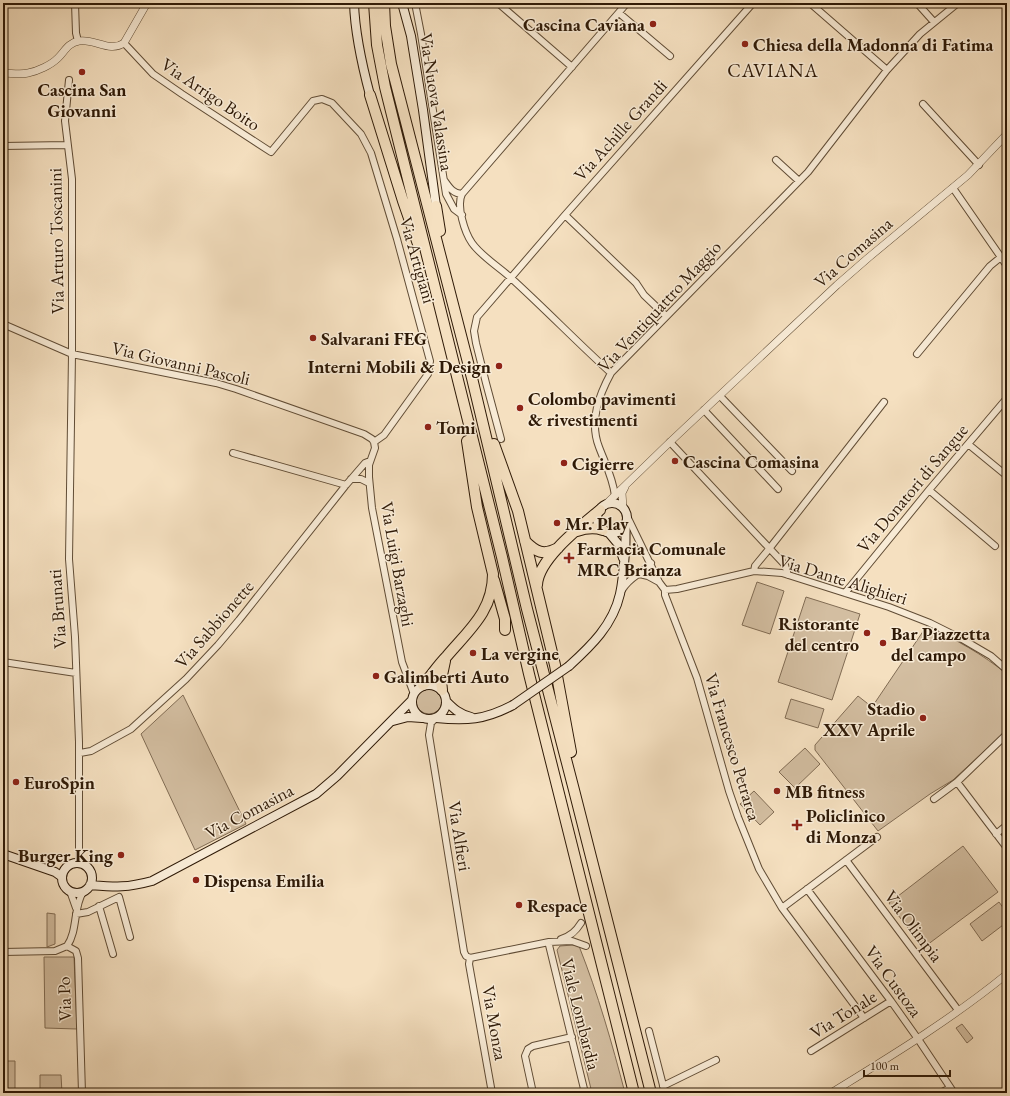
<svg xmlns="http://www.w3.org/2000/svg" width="1010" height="1096" font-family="'EB Garamond',serif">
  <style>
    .green { fill: #d3bea1; stroke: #816c54 }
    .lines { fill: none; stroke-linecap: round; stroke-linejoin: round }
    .minor-casing { stroke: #604c35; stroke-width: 8 }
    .tertiary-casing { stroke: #604c35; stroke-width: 8 }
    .secondary-casing { stroke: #2f1a07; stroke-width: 10 }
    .trunk-casing { stroke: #2f1a07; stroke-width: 12 }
    .minor { stroke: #f8ebd6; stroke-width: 6 }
    .tertiary { stroke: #f8ebd6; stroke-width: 7 }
    .secondary { stroke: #f8ebd6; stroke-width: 8 }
    .trunk { stroke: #f5e0c0; stroke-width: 10 }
    .secondary-bridge-casing { stroke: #2f1a07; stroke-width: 10; stroke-linecap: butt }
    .secondary-bridge { stroke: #f8ebd6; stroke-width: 8 }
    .poi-dot { fill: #8f2418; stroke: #f8ebd6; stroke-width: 1.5 }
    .labels { text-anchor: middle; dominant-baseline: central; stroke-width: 3; stroke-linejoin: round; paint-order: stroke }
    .poi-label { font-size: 18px; font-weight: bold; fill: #2f1a07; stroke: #f8ebd6; text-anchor: start }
    .street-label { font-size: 18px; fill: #2f1a07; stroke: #f8ebd6 }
    .neighbourhood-label { font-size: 19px; letter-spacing: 1px; fill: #2f1a07; stroke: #f8ebd6 }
  </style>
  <rect width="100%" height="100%" fill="#f5e0c0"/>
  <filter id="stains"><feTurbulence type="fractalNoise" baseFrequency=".005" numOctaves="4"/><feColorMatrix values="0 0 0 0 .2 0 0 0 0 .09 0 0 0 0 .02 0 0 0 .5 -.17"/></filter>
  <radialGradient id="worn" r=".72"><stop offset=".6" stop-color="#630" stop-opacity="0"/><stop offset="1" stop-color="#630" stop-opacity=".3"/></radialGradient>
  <!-- green -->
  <path class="green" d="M757,582L784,591L770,634L742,625Z
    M806,597L860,614L832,700L778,682Z
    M926,627C955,638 983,655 1007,674V730L953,780L930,794L878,831L815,750V745L858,696L872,707Z
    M416 701a13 13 0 1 1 26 0a13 13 0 1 1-26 0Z
    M183,695L246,824L195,850L141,734Z
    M791,699L824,709L818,728L785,718Z
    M805,748L820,764L795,788L779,772Z
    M754,791L774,812L760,825L740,804Z
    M963,846L998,892L923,948L889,903Z
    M999,902L1007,913V922L982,941L970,924Z
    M47,913L55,914V944L47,947Z
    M573,945L579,946C598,994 612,1043 625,1093H592L557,950L560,946Z
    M44,957H74L77,1029L45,1028Z
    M962,1024L973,1038L967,1043L956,1028Z
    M3,1061H15V1093H3Z
    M40,1075H61L62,1093H40Z"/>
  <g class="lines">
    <defs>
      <path id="minor" d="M75,3L76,33L78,41
        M415,3L421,34L446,194L454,209L462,215
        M498,3L572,67
        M810,3L887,70
        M917,3L934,22
        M619,13L670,56
        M124,43L153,74L182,94L271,152L313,101L322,99L332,103L361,134L371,153L397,239L430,361L428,374L384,435L374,442
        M69,80L65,121L72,179V354L69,559L75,637L79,742V862
        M923,104L979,165
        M3,146L67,145
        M776,160L799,181
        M444,180C449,187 453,194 462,194
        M953,188L1007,266
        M565,215L636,283L644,295L666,316
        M3,324L72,354L216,383L236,389L364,434L372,439L374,442
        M917,354L990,266L1001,257
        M611,373C577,342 545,309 511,278C499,267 481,256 472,243C465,233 456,206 462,194L627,3
        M720,396L792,471
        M704,410L778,489
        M501,439L486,383L476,343L474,331L477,317L565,215L753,3
        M374,442L375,448L369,465V477L372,508L402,662L414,694
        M670,442L785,565L788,575
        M968,444L1007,476
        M233,453L346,485
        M351,479H361L369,483
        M929,490L995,546
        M615,496C613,478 605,463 599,447C589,421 599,395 611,373L808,172L887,70L920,34L958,3
        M626,514L659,582L665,590L677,589L754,571L782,573L889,607L930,623L962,639L991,656L1007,670
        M623,566L627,571L648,576L659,582
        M754,571L755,566L769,549L884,402
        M622,590C630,576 641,575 651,563
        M665,590V595L697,678L729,791L738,817L759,869L782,908L864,1018
        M845,593L929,490L1007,398
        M3,662L76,673
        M408,675L414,681L423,685
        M436,718L431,723L429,735L464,952L466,956L470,958
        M80,753L91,751L131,729L186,679L218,645L239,620L346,485L365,463L370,461
        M957,782L1007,848
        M934,799L957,782L1007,734
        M996,834L1007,825
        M846,860L958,1010
        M807,889L891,1001L918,1039L954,1093
        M70,891L76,908
        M99,906L113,954
        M782,908L877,837
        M76,914L88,912L119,897L130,937
        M561,939C571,936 576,931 581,923
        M549,942V945L585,1093
        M67,946L76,951L78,958L82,1093
        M67,946C78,930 73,908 83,892
        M3,952L55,951L67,946
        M470,958L469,964L492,1093
        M470,958L549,942L572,941L586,946
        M649,1031L665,1093
        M811,1051L891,1001
        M663,1086L716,1060
        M533,1093L525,1056L528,1049L533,1046L572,1037
        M940,1093L950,1088"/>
      <path id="tertiary" d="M3,73C11,73 20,75 28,73C38,71 51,65 58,58C65,51 68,43 79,41C94,38 110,53 124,43L147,3
        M605,505L670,442L837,285L868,258L968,175L1007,134
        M623,508L622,493L625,487
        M831,1093C891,1056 952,1019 1007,974"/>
      <path id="secondary" d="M354,3C355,35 362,65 370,95
        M402,3L411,36L423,110L436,206
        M597 518a15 15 0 1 1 30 0a15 15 0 1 1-30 0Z
        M609,533L619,545L623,558
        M569,666C591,646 613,625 620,594C623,581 624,565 625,552C626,542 625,533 626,524
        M412 702a17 17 0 1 1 34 0a17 17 0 1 1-34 0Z
        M446,701C454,709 459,714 471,717
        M436,718C466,721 485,720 513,705
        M393,721L408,717L422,718
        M3,854L55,872L62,877
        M62 878a15 15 0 1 1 30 0a15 15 0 1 1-30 0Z
        M90,885C116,887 126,888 152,881L316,794L337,776L412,700"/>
      <path id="trunk" d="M374,3L377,45L385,87L502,557L529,674L634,1093
        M384,3L385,26L391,64L472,378L527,609L574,790L651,1093
        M370,95L403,201L418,244
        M436,206L440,231
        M494,444L518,511L555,665L571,752
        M577,531C586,528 594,527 603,530
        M525,541C536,552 543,556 558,548
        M494,580L505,619V630
        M537,585C538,559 581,526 600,510
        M423,685C431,676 438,665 447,656C469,630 493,611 493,574L477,507L467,441
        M442,690L441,680L445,661"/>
    </defs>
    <!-- minor casing -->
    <use href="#minor" class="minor-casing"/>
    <!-- tertiary casing -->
    <use href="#tertiary" class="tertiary-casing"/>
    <!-- secondary casing -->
    <use href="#secondary" class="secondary-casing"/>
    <!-- trunk casing -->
    <use href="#trunk" class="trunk-casing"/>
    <!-- minor -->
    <use href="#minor" class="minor"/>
    <!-- tertiary -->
    <use href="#tertiary" class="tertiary"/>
    <!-- secondary -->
    <use href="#secondary" class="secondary"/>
    <!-- trunk -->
    <use href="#trunk" class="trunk"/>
    <defs>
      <path id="secondary-bridge" d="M513,705L569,666"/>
    </defs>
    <!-- secondary-bridge casing -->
    <use href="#secondary-bridge" class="secondary-bridge-casing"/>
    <!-- secondary-bridge -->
    <use href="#secondary-bridge" class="secondary-bridge"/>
  </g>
  <!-- markers -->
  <g class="poi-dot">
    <circle cx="653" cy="24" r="4"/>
    <circle cx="745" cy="44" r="4"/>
    <circle cx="82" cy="72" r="4"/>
    <circle cx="313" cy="338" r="4"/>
    <circle cx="499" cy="366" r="4"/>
    <circle cx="520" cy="408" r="4"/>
    <circle cx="428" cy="427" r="4"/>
    <circle cx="675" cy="461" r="4"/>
    <circle cx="564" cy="463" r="4"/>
    <circle cx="557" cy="523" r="4"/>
    <path d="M567 552h4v4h4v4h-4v4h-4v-4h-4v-4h4z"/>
    <circle cx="867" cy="633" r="4"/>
    <circle cx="883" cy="643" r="4"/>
    <circle cx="473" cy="653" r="4"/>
    <circle cx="376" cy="676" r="4"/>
    <circle cx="923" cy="718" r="4"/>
    <circle cx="16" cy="782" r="4"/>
    <circle cx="777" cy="791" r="4"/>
    <path d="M795 819h4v4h4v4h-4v4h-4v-4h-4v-4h4z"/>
    <circle cx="121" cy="855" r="4"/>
    <circle cx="196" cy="880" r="4"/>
    <circle cx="519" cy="905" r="4"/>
  </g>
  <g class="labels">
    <!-- poi labels -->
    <g class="poi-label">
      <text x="645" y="24" text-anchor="end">Cascina Caviana</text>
      <text x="753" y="44">Chiesa della Madonna di Fatima</text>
      <text x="82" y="89" text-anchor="middle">Cascina San<tspan x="82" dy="21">Giovanni</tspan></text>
      <text x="321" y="338">Salvarani FEG</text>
      <text x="491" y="366" text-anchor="end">Interni Mobili &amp; Design</text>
      <text x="528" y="398">Colombo pavimenti<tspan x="528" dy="21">&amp; rivestimenti</tspan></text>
      <text x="436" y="427">Tomi</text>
      <text x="683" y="461">Cascina Comasina</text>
      <text x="572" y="463">Cigierre</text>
      <text x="565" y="523">Mr. Play</text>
      <text x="577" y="548">Farmacia Comunale<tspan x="577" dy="21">MRC Brianza</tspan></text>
      <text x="859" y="623" text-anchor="end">Ristorante<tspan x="859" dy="21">del centro</tspan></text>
      <text x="891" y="633">Bar Piazzetta<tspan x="891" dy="21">del campo</tspan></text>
      <text x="481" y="653">La vergine</text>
      <text x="384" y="676">Galimberti Auto</text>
      <text x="915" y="708" text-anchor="end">Stadio<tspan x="915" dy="21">XXV Aprile</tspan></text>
      <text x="24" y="782">EuroSpin</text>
      <text x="785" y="791">MB fitness</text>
      <text x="806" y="815">Policlinico<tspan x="806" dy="21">di Monza</tspan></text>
      <text x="113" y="855" text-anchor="end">Burger King</text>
      <text x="204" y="880">Dispensa Emilia</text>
      <text x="527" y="905">Respace</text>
    </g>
    <!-- street labels -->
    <g class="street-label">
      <text transform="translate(211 94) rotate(34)">Via Arrigo Boito</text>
      <text transform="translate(437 102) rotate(81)">Via Nuova Valassina</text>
      <text transform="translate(620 130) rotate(-48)">Via Achille Grandi</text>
      <text transform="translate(56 241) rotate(-91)">Via Arturo Toscanini</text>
      <text transform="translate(853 252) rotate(-41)">Via Comasina</text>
      <text transform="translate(418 260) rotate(74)">Via Artigiani</text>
      <text transform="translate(659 306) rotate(-47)">Via Ventiquattro Maggio</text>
      <text transform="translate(181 363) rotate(13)">Via Giovanni Pascoli</text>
      <text transform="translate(912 488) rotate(-50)">Via Donatori di Sangue</text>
      <text transform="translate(398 564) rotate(80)">Via Luigi Barzaghi</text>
      <text transform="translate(843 579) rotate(17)">Via Dante Alighieri</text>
      <text transform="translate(57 609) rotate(-94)">Via Brunati</text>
      <text transform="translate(214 624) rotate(-49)">Via Sabbionette</text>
      <text transform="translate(733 747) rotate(73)">Via Francesco Petrarca</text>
      <text transform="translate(249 811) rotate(-28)">Via Comasina</text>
      <text transform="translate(460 836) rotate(81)">Via Alfieri</text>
      <text transform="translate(914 926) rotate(53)">Via Olimpia</text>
      <text transform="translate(894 981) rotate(54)">Via Custoza</text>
      <text transform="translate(64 999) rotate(-92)">Via Po</text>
      <text transform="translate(581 1014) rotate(76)">Viale Lombardia</text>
      <text transform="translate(843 1014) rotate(-32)">Via Tonale</text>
      <text transform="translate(495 1023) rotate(80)">Via Monza</text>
    </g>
    <!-- neighbourhood labels -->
    <g class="neighbourhood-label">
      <text x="773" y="70">CAVIANA</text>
    </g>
  </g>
  <!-- margin -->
  <rect width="1010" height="1096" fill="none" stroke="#f5e0c0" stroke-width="16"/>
  <rect x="4" y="4" width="1002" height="1088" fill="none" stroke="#2f1a07" stroke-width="2"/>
  <rect x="8" y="8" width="994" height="1080" fill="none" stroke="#2f1a07"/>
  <!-- scale -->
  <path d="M864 1070v6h86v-6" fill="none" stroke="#2f1a07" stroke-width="2"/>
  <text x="870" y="1070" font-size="12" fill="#2f1a07" stroke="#f8ebd6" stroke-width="3" paint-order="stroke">100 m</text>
  <rect width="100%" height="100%" filter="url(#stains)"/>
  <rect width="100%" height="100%" fill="url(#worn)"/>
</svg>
